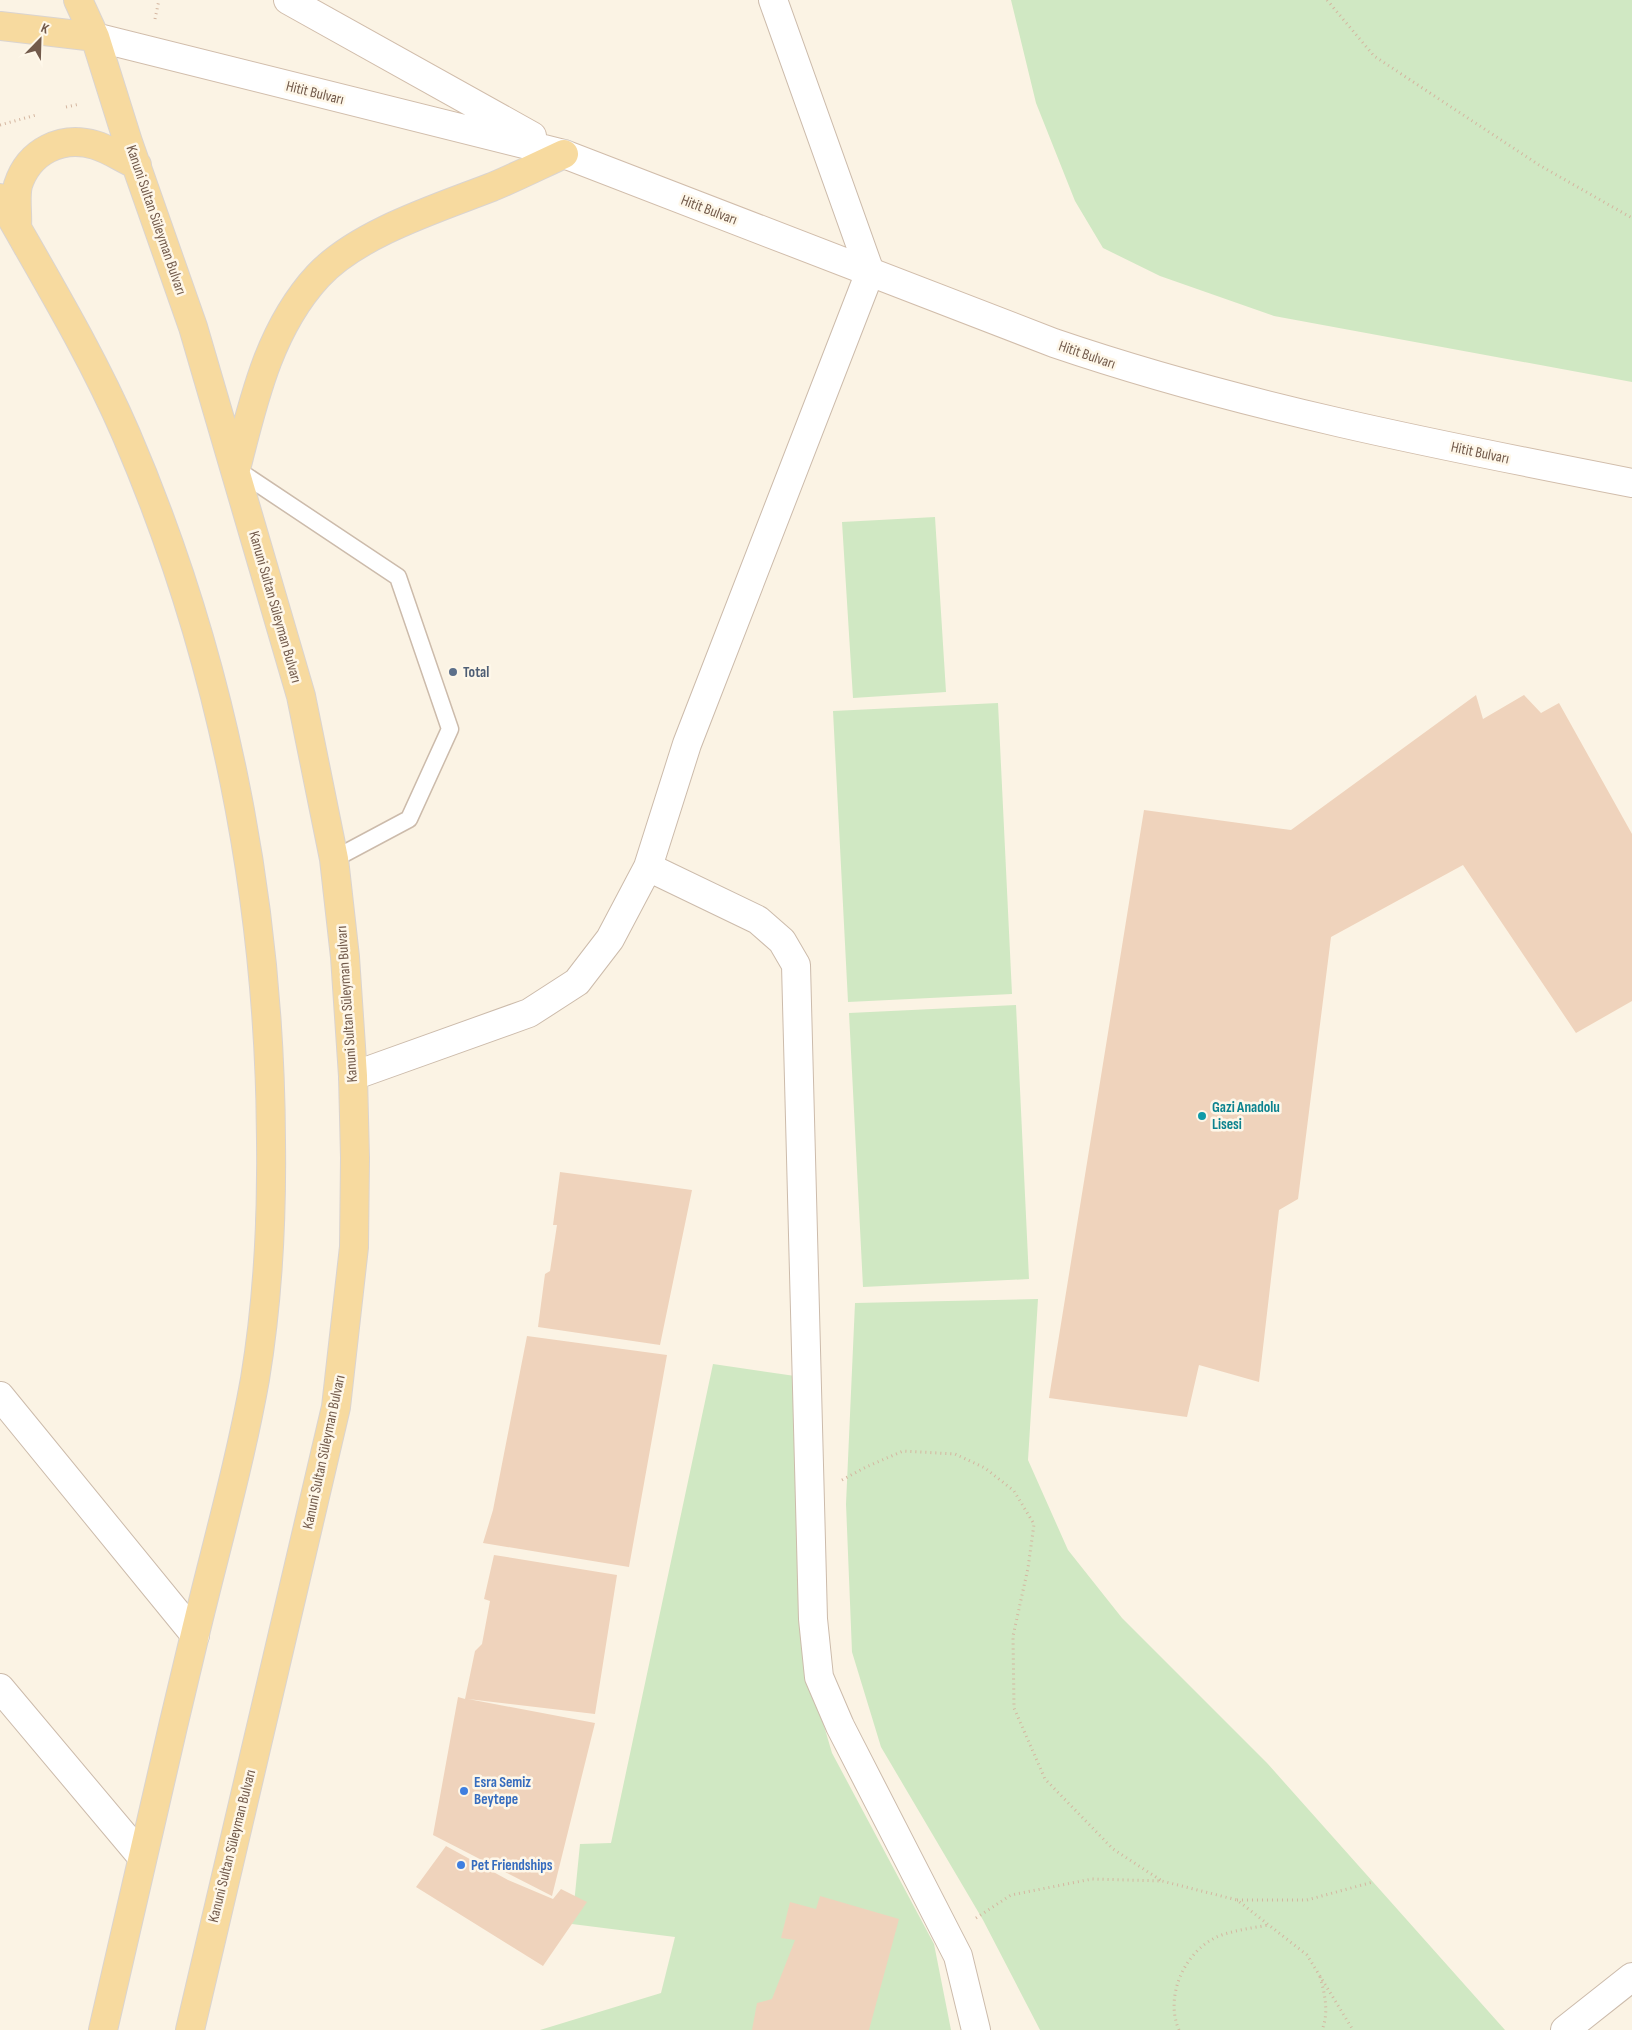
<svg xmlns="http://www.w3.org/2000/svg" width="1632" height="2030" font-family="'Sofia Sans Condensed',sans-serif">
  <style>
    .green { fill: #d0e8c3 }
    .building { fill: #efd3bc }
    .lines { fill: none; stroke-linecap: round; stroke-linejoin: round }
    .lane-casing { stroke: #ccbbab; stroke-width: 19 }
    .street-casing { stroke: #ccbbab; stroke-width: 30 }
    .secondary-casing { stroke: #d1bdab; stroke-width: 30 }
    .primary-casing { stroke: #dad4d0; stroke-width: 30 }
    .path { stroke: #d4b6a0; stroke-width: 3; stroke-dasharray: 1 4; stroke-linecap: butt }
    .lane { stroke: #fff; stroke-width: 16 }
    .street { stroke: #fff; stroke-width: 28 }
    .secondary { stroke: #fff; stroke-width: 28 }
    .primary { stroke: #f7da9f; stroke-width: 28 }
    .service-dot { fill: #5c6f8a; stroke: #fef7e9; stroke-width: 2 }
    .culture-dot { fill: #0f9aa8; stroke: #fef7e9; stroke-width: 2 }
    .shop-dot { fill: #3f7fe0; stroke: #fef7e9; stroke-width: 2 }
    .labels { text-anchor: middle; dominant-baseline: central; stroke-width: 5; stroke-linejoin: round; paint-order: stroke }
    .street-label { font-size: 15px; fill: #725a4b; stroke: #fef7e9 }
    .service-label { font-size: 15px; font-weight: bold; fill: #4e5e75; stroke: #fef7e9; text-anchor: start }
    .culture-label { font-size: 15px; font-weight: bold; fill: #0d838f; stroke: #fef7e9; text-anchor: start }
    .shop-label { font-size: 15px; font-weight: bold; fill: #366cbe; stroke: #fef7e9; text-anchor: start }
  </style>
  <rect width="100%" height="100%" fill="#fbf3e4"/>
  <!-- green -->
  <path class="green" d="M1011,0H1632V382L1274,316L1160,276L1103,248L1075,201L1036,103Z
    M935,517L946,692L853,698L842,522Z
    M998,703L1012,994L848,1002L833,711Z
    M1016,1005L1029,1279L863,1287L849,1013Z
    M1038,1299L1028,1460L1068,1550L1122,1618L1267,1763L1505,2030H1040L983,1920L881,1747L852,1652L846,1504L855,1303Z
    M713,1364L795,1376L809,1675L832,1753L934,1944L951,2030H540L661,1993L675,1937L572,1924L580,1844L611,1843Z"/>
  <!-- building -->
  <path class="building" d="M1476,695L1483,719L1524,695L1541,713L1559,703L1632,834V1001L1576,1033L1463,865L1331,937L1298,1199L1279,1210L1259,1382L1199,1365L1187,1417L1049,1398L1144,810L1291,830Z
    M560,1172L692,1190L660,1345L538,1327L545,1274L550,1271L557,1225H553Z
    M527,1336L667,1355L629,1567L483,1543L493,1510Z
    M494,1555L617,1575L595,1714L468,1699L595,1723L552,1896L433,1835L458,1697L465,1699L475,1651L482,1644L490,1601L484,1599Z
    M446,1846L508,1880L553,1899L561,1889L587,1902L543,1966L416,1887Z
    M820,1896L899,1919L869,2030H752L757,2003L772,1999L795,1940L781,1938L790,1902L816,1909Z"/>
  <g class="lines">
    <defs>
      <path id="lane" d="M236,469L398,577L450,729L409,819L334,859"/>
      <path id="street" d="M648,867L758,920L782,941L796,965L813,1619L819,1677L840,1726L958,1956L976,2030
        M353,1076L529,1013L577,982L610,939L648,867L687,744L870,272L773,0
        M0,1396L195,1635
        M0,1688L142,1857
        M1565,2030L1632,1977"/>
      <path id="secondary" d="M288,0L532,136
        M95,37L564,154L1054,343C1242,407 1437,445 1632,483"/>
      <path id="primary" d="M78,0L95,37L128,142L193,327L301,696L334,859L345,957L353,1076L355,1158L354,1247L336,1407L190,2030
        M0,26L95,37
        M0,198C44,276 91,353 126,434C222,657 270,899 271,1141C272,1220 268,1300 255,1379C240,1463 216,1547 196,1630C164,1763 133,1896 103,2030
        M17,227C18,214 15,197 18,185C29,151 62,135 95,145C109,149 123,159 137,165
        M236,469C253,402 269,329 318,276C358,233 438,208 492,187C516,177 540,165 564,154"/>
    </defs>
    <!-- lane casing -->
    <use href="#lane" class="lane-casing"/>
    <!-- street casing -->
    <use href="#street" class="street-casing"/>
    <!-- secondary casing -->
    <use href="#secondary" class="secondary-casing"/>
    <!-- primary casing -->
    <use href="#primary" class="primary-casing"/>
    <!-- path -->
    <path class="path" d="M1327,0L1374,56L1539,165L1632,218
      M155,19L159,0
      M66,107L80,104
      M0,125L36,115
      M842,1480L866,1467L903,1451L955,1454L985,1468L1014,1491L1034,1524L1028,1568L1013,1636L1014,1708L1045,1779L1113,1849L1162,1881
      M1237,1900H1307L1373,1882
      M976,1918L1011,1895L1092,1879L1162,1881L1237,1900L1307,1955L1353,2030
      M1320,1977C1325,1994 1329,2013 1322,2030
      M1179,2030C1164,1996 1185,1950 1219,1936C1235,1930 1252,1928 1269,1925"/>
    <!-- lane -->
    <use href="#lane" class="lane"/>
    <!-- street -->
    <use href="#street" class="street"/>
    <!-- secondary -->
    <use href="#secondary" class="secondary"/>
    <!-- primary -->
    <use href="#primary" class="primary"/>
  </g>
  <!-- markers -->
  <circle class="service-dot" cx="453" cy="672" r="5"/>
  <circle class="culture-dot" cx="1202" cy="1116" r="5"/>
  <g class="shop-dot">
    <circle cx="464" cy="1791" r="5"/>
    <circle cx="461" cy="1865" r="5"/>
  </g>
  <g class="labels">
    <!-- street labels -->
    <g class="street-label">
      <text transform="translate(315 93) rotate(14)">Hitit Bulvarı</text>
      <text transform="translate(709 210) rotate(21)">Hitit Bulvarı</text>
      <text transform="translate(156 220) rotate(71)">Kanuni Sultan Süleyman Bulvarı</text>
      <text transform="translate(1087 355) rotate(19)">Hitit Bulvarı</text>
      <text transform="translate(1480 453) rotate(12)">Hitit Bulvarı</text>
      <text transform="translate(275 607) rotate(74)">Kanuni Sultan Süleyman Bulvarı</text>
      <text transform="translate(347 1004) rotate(-94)">Kanuni Sultan Süleyman Bulvarı</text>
      <text transform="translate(324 1452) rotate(-78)">Kanuni Sultan Süleyman Bulvarı</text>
      <text transform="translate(232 1846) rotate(-76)">Kanuni Sultan Süleyman Bulvarı</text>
    </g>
    <!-- service labels -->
    <g class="service-label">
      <text x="463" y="672">Total</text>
    </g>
    <!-- culture labels -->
    <g class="culture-label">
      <text x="1212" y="1107">Gazi Anadolu<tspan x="1212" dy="17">Lisesi</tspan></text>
    </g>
    <!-- shop labels -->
    <g class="shop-label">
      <text x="474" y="1782">Esra Semiz<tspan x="474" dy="17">Beytepe</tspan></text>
      <text x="471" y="1865">Pet Friendships</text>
    </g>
  </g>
  <!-- north arrow -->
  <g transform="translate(40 40) rotate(23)" stroke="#fef7e9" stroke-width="4" paint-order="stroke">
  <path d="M0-4L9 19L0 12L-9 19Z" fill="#725a4b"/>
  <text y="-8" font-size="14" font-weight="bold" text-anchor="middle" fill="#725a4b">K</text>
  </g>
</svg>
